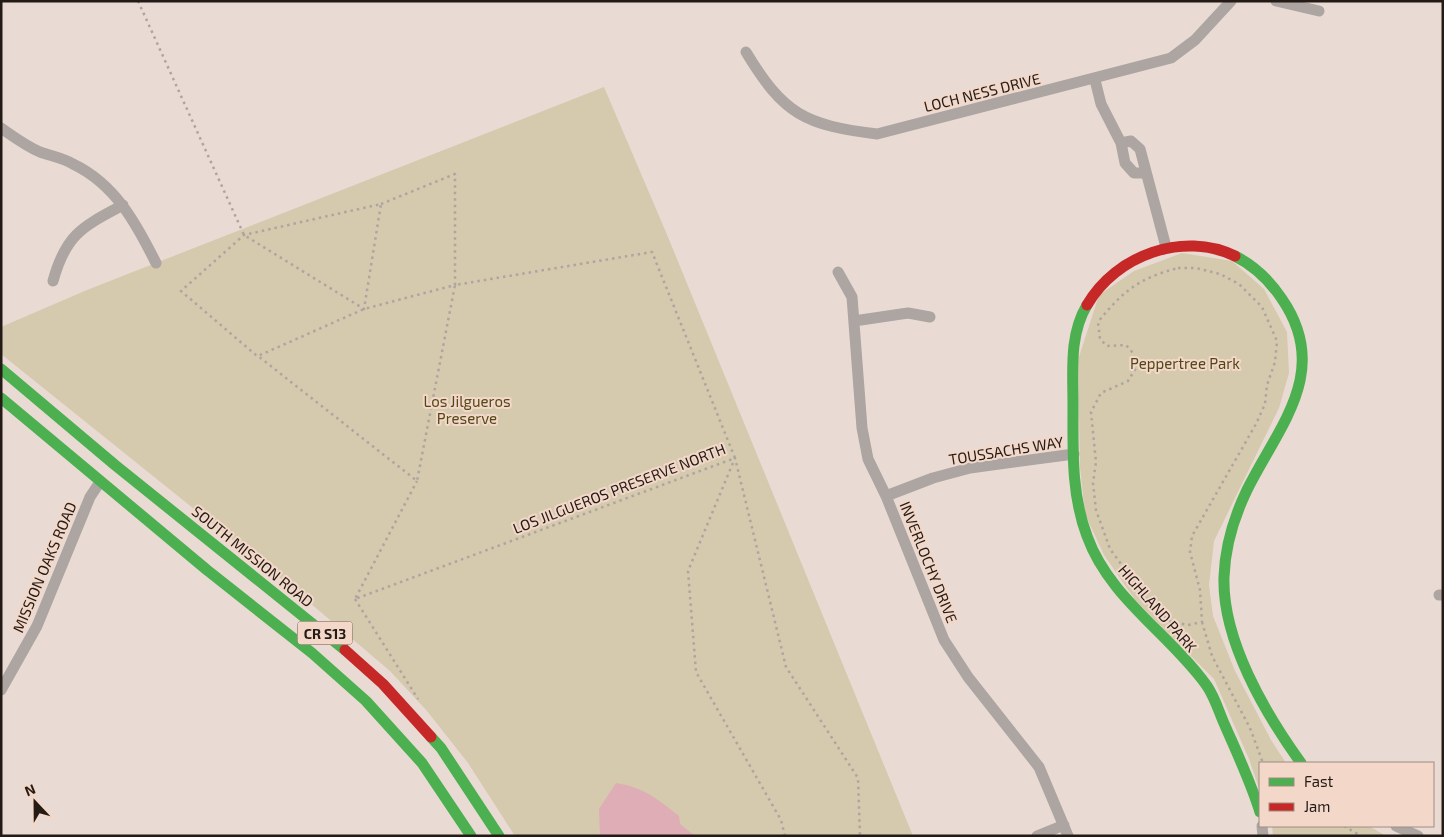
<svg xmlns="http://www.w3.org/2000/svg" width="1444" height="837" font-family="'Exo 2',sans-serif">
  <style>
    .green { fill: #d5c9ae }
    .water { fill: #dfadb6 }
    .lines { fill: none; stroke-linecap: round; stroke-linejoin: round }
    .path { stroke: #aea5a1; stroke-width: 2.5; stroke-dasharray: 2.5 4; stroke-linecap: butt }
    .street { stroke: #aca5a2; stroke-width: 11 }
    .fast { stroke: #4caf50; stroke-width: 11 }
    .jam { stroke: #c62828; stroke-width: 11 }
    .labels { text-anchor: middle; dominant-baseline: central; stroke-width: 4; stroke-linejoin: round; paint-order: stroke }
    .shield { fill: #f3d8c9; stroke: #62544c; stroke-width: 1 }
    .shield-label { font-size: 14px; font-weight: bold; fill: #241b16 }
    .street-label { font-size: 15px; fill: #241b16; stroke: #f3d8c9 }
    .park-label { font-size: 15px; fill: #514717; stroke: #f3d8c9 }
  </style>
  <rect width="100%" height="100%" fill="#e9dbd3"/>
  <!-- green -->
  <path class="green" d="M604,87L668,237L913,836H515L468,763L427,711L390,671L290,586L1,354V327L87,290Z
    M1182,253L1232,261L1264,289L1287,332L1289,373L1279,408L1214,541L1209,585L1213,616L1235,671L1271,740L1286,763H1260V791L1249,759L1214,679L1136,601L1104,555L1085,514L1080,467L1078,360L1099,295L1134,271Z
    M1272,826H1369L1386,836H1273Z"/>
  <!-- water -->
  <path class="water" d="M616,783C645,788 656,798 679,816L680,824L695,836H600L599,809Z"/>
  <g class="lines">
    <!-- path -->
    <path class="path" d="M138,1L244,235L364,309L381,204L244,235L181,291L257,356
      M381,204L455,174V285L364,309L258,356L417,481L455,285L652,252L735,458L355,599L417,481
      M1178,268H1196L1220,274L1239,284L1262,307L1277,341L1275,362L1267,385L1265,404L1256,424L1192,536L1190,552L1200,590L1202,622L1188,625L1169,621L1150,603L1110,549L1096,510L1093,483L1096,462L1091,412L1101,393L1128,381L1136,368L1133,353L1126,345L1107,346L1100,339L1098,322C1123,291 1139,278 1178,268Z
      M355,599L418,699
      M1202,622L1212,656L1250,728L1263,763
      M1344,826L1361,836
      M785,836L781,820L696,672L688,571L735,458L786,667L858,778L860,836"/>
    <!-- street -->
    <path class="street" d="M1276,1L1319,11
      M746,52C784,115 805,125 877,134L1171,58L1195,40L1231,1
      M1095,80L1101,104L1121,143
      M1,128C14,137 26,146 40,152C51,156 63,158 73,164C115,184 136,223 156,263
      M1145,173H1134L1125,163L1121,143L1131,141L1140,149L1166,247
      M838,272L852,297L862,428L868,459L886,496L944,640L968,677L1039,767L1068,836
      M53,281C66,234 82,227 123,205
      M854,321L908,313L930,317
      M886,496L933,478L970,468L1074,454
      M1439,595H1443
      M1,690L37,626L90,497L100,482
      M1262,826L1263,836
      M1396,826L1418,836
      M1037,836L1064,825"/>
    <!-- fast -->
    <path class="fast" d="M1235,256C1255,266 1270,281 1282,299C1332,372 1278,427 1247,490C1234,517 1225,547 1224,577C1222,640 1265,713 1301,763
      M1087,305C1069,335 1073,371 1073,405C1073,449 1071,494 1087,536C1109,598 1170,634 1207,686C1214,696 1218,709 1223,721C1236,751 1250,780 1260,812
      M1,369L115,465L345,650
      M1,398L207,570L312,653L366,701L422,763L471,836
      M431,737L441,748L499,836"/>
    <!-- jam -->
    <path class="jam" d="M1087,305C1116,255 1183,231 1235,256
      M345,650L383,684L431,737"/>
  </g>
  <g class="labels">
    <!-- shield labels -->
    <rect class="shield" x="297.5" y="621.5" width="55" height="23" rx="4"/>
    <g class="shield-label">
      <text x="325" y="633">CR S13</text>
    </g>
    <!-- street labels -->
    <g class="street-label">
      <text transform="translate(982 92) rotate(-14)">LOCH NESS DRIVE</text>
      <text transform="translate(1006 450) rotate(-9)">TOUSSACHS WAY</text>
      <text transform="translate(619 488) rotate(-21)">LOS JILGUEROS PRESERVE NORTH</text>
      <text transform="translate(253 556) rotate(39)">SOUTH MISSION ROAD</text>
      <text transform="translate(929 562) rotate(68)">INVERLOCHY DRIVE</text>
      <text transform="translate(44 567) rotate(-67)">MISSION OAKS ROAD</text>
      <text transform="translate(1158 608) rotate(49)">HIGHLAND PARK</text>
    </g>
    <!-- park labels -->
    <g class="park-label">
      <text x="1185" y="363">Peppertree Park</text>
      <text x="467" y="401">Los Jilgueros<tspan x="467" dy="17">Preserve</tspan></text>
    </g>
  </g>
  <!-- border -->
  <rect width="1444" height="837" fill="none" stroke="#241b16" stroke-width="5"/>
  <!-- legend -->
  <rect x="1259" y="762" width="175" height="65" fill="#f3d8c9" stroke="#a08c81"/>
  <rect x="1269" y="778" width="25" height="8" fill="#4caf50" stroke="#a08c81"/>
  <text x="1304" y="787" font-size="15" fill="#241b16">Fast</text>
  <rect x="1269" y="803" width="25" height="8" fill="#c62828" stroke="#a08c81"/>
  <text x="1304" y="812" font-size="15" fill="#241b16">Jam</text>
  <!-- north arrow -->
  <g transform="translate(35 802) rotate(338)" stroke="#f3d8c9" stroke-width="4" paint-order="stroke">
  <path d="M0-4L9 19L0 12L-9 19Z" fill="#241b16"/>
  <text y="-8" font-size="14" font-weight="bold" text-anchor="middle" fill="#241b16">N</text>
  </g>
</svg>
